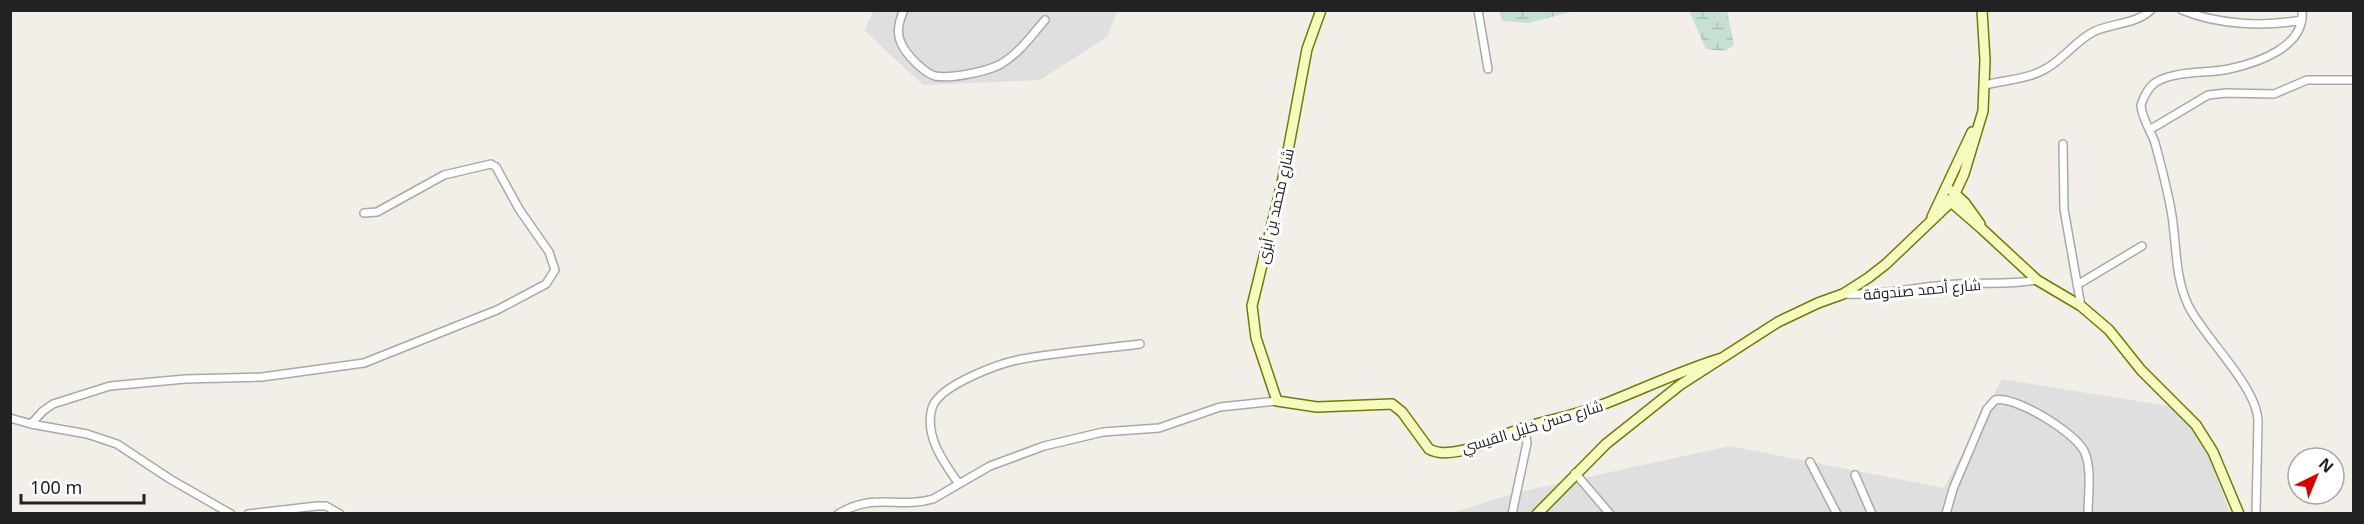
<svg xmlns="http://www.w3.org/2000/svg" width="2364" height="524" font-family="'Noto Sans',Cairo,sans-serif">
  <style>
    .residential { fill: #e0dfdf }
    .wetland { fill: url(#wetland-marsh) }
    .lines { fill: none; stroke-linecap: round; stroke-linejoin: round }
    .street-casing { stroke: #a9a9a9; stroke-width: 10 }
    .secondary-casing { stroke: #707d05; stroke-width: 12 }
    .street { stroke: #fff; stroke-width: 7 }
    .secondary { stroke: #f7fabf; stroke-width: 9 }
    .labels { text-anchor: middle; dominant-baseline: central; stroke-width: 6; stroke-linejoin: round; paint-order: stroke }
    .street-label { font-size: 15px; fill: #222; stroke: #fff }
  </style>
  <defs>
    <pattern id="wetland-marsh" width="20" height="14" patternUnits="userSpaceOnUse" patternTransform="scale(1.5)"><rect width="20" height="14" fill="#c6e0d4"/><path d="M1 5h8M5 5V1M11 12h8M15 12V8" fill="none" stroke="#aac0b6"/></pattern>
  </defs>
  <rect width="100%" height="100%" fill="#f2efe9"/>
  <!-- residential -->
  <path class="residential" d="M874,11H1117L1107,37L1040,80L923,85L864,30Z
    M2002,379L2192,410L2230,513L1448,514L1519,492L1730,446L1944,488Z"/>
  <!-- wetland -->
  <path class="wetland" d="M1499,11V10L1574,11L1529,23L1502,21Z
    M1689,11H1727L1734,45L1725,51L1706,49Z"/>
  <g class="lines">
    <defs>
      <path id="street" d="M904,10C893,33 899,46 916,63C922,68 927,74 935,76C950,79 985,72 999,65C1018,55 1031,36 1045,20
        M1478,10L1488,69
        M2182,10C2219,25 2264,27 2302,20
        M1985,85C2005,80 2030,79 2047,68C2065,58 2076,40 2095,31C2113,23 2136,24 2151,10
        M2151,129L2208,95L2226,93L2274,94L2307,80H2354
        M2063,144L2064,209L2081,306
        M2077,285L2142,246
        M1843,294C1882,296 1920,286 1958,284C1985,282 2011,285 2037,280
        M10,418L31,424L87,434L117,444L170,479L231,514
        M31,424L43,411L53,404L110,386L185,379L262,377L364,363L497,310L546,284L555,270L549,252L519,209L496,167L491,164L444,175L377,212L364,213
        M1810,462L1837,514
        M1575,473L1610,514
        M1855,475L1872,514
        M959,484C944,463 924,436 932,408C939,385 1000,363 1022,359C1060,352 1101,349 1140,344
        M248,514L317,506H326L340,514
        M838,514C874,492 899,509 933,499L990,466L1044,446L1103,432L1159,428L1220,407L1277,401
        M1512,514L1527,443L1526,437L1521,428
        M1946,514L1953,489L1987,409L1995,400C2015,395 2078,434 2085,453C2092,470 2088,495 2088,514
        M2256,514L2258,422C2258,387 2204,338 2188,305C2174,275 2177,242 2171,210C2167,188 2161,165 2155,143C2151,131 2141,117 2141,105C2144,96 2148,87 2156,82C2177,70 2206,74 2229,69C2257,63 2306,47 2302,10"/>
      <path id="secondary" d="M1321,10L1307,49L1282,183L1252,306L1256,338L1277,401L1317,407L1392,404L1402,412L1429,449C1452,462 1497,437 1520,429C1546,420 1573,416 1599,406C1641,390 1679,371 1722,358
        M1952,191L1965,203L1980,224
        M1942,197L1951,202L1982,229L2037,280L2081,306L2109,330L2141,370L2196,425L2213,452L2239,514
        M1932,217L1972,132
        M1537,514L1606,444L1680,385L1778,322L1818,303L1843,294L1868,278L1886,264L1951,202L1964,174L1983,111L1985,60L1982,10"/>
    </defs>
    <!-- street casing -->
    <use href="#street" class="street-casing"/>
    <!-- secondary casing -->
    <use href="#secondary" class="secondary-casing"/>
    <!-- street -->
    <use href="#street" class="street"/>
    <!-- secondary -->
    <use href="#secondary" class="secondary"/>
  </g>
  <g class="labels">
    <!-- street labels -->
    <g class="street-label">
      <text transform="translate(1275 206) rotate(-77)">شارع محمد بن أبزى</text>
      <text transform="translate(1922 289) rotate(-5)">شارع أحمد صندوقة</text>
      <text transform="translate(1532 426) rotate(-17)">شارع حسن خليل القيسي</text>
    </g>
  </g>
  <!-- border -->
  <rect width="2364" height="524" fill="none" stroke="#222222" stroke-width="24"/>
  <!-- north arrow -->
  <g transform="translate(2316 476) rotate(43)"><circle r="28" fill="#ffffff" stroke="#a7a7a7" stroke-width="1.5"/>
  <path d="M0-4.5L10 22L0 15L-10 22Z" fill="#d40000"/>
  <text y="-9" font-size="16" font-weight="bold" text-anchor="middle" fill="#222222">N</text>
  </g>
  <!-- scale -->
  <path d="M21 494v9h123v-9" fill="none" stroke="#222222" stroke-width="3"/>
  <text x="30" y="494" font-size="18" fill="#222222" stroke="#ffffff" stroke-width="4.5" paint-order="stroke">100 m</text>
</svg>
